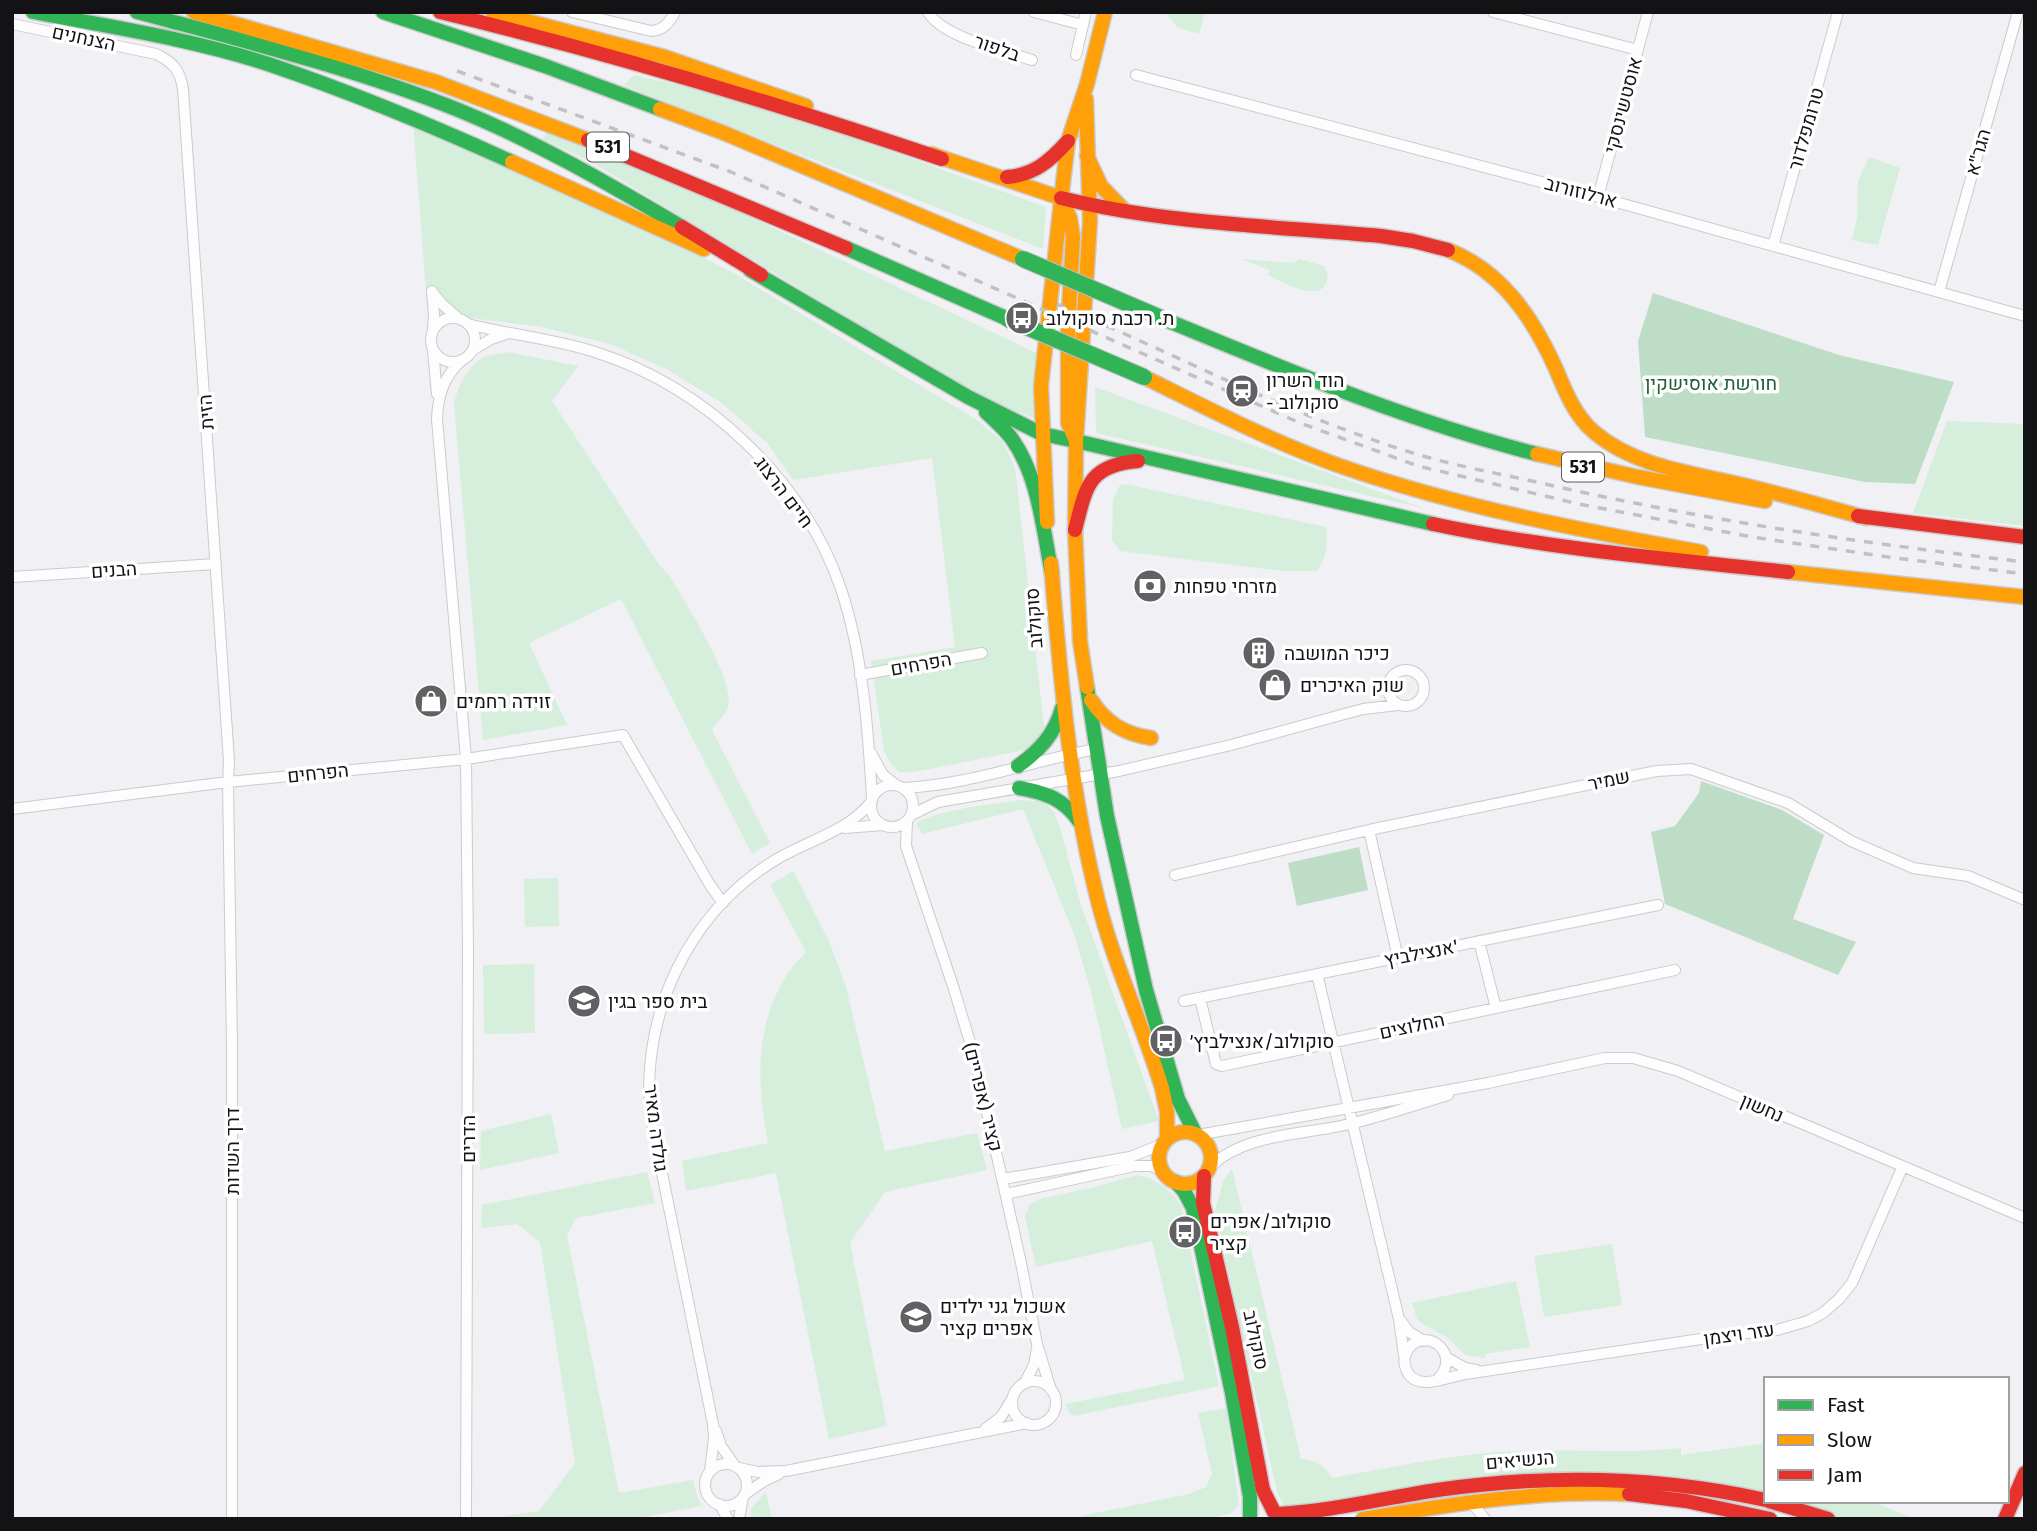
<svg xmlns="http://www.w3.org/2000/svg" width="2037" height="1531" font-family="'Fira Sans',Heebo,sans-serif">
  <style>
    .green { fill: #d6eedc }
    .forest { fill: #bdddc6 }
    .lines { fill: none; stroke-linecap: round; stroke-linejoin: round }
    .street-casing { stroke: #cbcbcd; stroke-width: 12 }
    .fast-casing { stroke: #cbcbcd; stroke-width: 17 }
    .slow-casing { stroke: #cbcbcd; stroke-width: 17 }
    .jam-casing { stroke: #cbcbcd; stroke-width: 17 }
    .street { stroke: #fdfdfd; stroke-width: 10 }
    .fast { stroke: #30b455; stroke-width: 14 }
    .slow { stroke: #ff9f0a; stroke-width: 14 }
    .jam { stroke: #e5322d; stroke-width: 14 }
    .rail { stroke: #c1c0c2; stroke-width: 3.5; stroke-dasharray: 9 9; stroke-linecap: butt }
    .fast-bridge-casing { stroke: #bdbcc5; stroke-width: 18; stroke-linecap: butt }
    .fast-bridge { stroke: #30b455; stroke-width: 16 }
    .labels { text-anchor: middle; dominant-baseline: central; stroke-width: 7; stroke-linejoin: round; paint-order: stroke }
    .shield { fill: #fff; stroke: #5a5a5b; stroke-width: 2 }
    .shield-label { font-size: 18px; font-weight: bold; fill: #131315 }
    .street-label { font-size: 19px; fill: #131315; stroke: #fff }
    .poi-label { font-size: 19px; fill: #131315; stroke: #fff; text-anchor: start }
    .park-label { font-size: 19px; fill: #1e5e32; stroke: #fff }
  </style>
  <rect width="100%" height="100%" fill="#f1f0f4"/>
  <!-- green -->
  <path class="green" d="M1165,12H1205L1199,34L1178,28Z
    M634,75L712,93L804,120L1046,207L1043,249L623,85Z
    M413,121L528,170L730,271L977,420L1002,441L1015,467L1044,727L1042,741L1035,748L914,772H899L891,764L884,751L871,661L955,647L932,458L793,480L768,444L722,403L668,370L610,344L541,327L448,315L429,331Z
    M548,131C716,196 876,278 1039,354L1036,419L974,394L593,163L543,139Z
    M1869,157L1900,168L1878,245L1852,240L1857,219L1858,181Z
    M1240,259L1294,263L1299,259L1324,266C1327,272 1329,277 1326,283C1319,303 1280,281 1268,275L1270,270Z
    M508,352L578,366L552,401L660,566L669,575C684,601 736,680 728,707C725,715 716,723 712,730L770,843L752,854L621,599L529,643L567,725L483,740L454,404C458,386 467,365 485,357C491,354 501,354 508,352Z
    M1095,387L1423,508L1096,433Z
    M1947,421L2025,424V526L1913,513Z
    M1125,484L1326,527C1328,545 1327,556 1317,571H1282L1120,551L1112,540L1113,499L1120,485Z
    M1022,800L1044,802L1054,812L1061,831L1080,902L1159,1121L1122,1129L1091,991L1074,934L1023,809L922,834L916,824C934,810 998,803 1022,800Z
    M793,871L829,941L846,987L885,1151L977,1133L987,1170L885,1192L850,1243L887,1426L829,1439L776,1173L686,1191L682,1161L768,1143C757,1087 754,1029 785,978C790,968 799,960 806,952L770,885Z
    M558,878L559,926L525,927L524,879Z
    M534,964L535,1033L484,1034L483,965Z
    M551,1114L559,1153L480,1170L481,1131Z
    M1232,1169L1301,1459C1315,1460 1325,1465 1332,1478C1393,1467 1457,1453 1519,1451C1573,1449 1627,1454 1681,1448V1455L1766,1443V1498L1721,1487L1455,1482L1293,1506H1284L1277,1492L1215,1210L1224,1179Z
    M647,1172L655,1203L576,1218L567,1235L619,1493L693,1480L697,1496L702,1506L633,1519H485L539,1511L575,1463L540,1242L517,1224L481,1228L482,1205Z
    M1137,1175C1155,1178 1172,1190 1181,1206L1219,1386L1074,1416L1069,1413L1066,1404L1185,1380L1152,1241L1036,1267L1025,1216L1030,1204L1040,1199L1095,1187Z
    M1612,1244L1622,1305L1544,1317L1534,1256Z
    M1516,1281L1530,1347L1485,1354V1358L1465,1355L1448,1338L1423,1324L1417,1319L1412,1303Z
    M1226,1408L1239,1505L1232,1513L1207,1519H1066L1189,1494L1206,1487L1212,1474L1198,1413Z
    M766,1492L772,1519H751V1508Z
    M1780,1501H1872L1914,1519H1839Z"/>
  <!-- forest -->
  <path class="forest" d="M1653,293L1839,355L1954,382L1915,484L1865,482L1645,437L1638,341Z
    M1701,781L1782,810L1824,835L1793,919L1856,942L1838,975L1665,904L1651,832L1675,826L1699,793Z
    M1359,847L1368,890L1297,906L1288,863Z"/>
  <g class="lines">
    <defs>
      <path id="street" d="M572,12L651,31C664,30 669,23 675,12
        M928,12C943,38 1004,50 1032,60
        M1034,12L1083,25
        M1493,12L1638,50
        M12,24L156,54C173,62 180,70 183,89L229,761L228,782L232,1047V1519
        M1076,55L1086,12
        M1136,75L1598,197L2025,316
        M1598,197L1648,12
        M1773,246L1838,12
        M432,291L434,315L433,329
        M432,292L442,304L458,318
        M1939,292L2018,12
        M431 340a22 22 0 1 1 44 0a22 22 0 1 1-44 0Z
        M468,324C511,335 556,339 598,353C706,388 804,480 841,589C863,655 868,728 872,798
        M433,350L437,394
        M473,350L491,339L506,334
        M462,360C444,376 438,395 437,419L466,759L468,950L466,1519
        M12,577L216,564
        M1388 688a18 18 0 1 1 36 0a18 18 0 1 1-36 0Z
        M860,675L982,653
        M871,753L883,775L896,785
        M871 806a21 21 0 1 1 42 0a21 21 0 1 1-42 0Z
        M903,788C969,785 1032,761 1096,749
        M12,809L228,782L466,759L623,735L710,885L723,903
        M911,815L938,802L1119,771L1231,745L1363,709L1398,705
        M907,821L906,846L954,989L975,1059L1021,1263L1037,1344L1051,1390
        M845,828L883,825
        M1369,830L1398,958
        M1175,875L1369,830L1596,783L1657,771L1691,769L1788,803L1851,841L1913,868L1968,876L2025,900
        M1479,941L1496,1008
        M1317,974L1399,1319L1404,1356
        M1200,998L1216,1064L1222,1066L1675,970
        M1184,1001L1658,905
        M1198,1135L1488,1083L1605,1058H1633L1678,1071L2025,1218
        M1210,1167C1246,1132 1308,1135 1354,1123C1385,1115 1416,1105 1448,1095
        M1003,1179L1130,1157L1163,1144
        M1006,1194L1134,1166H1150L1163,1170
        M1401,1321L1409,1332L1424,1341
        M1446,1357L1465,1368L1476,1370
        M1438,1379C1462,1354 1427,1326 1409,1348C1405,1354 1403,1362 1406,1369C1415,1393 1447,1377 1465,1374L1728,1335L1777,1330L1808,1321L1823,1313L1839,1299L1852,1283L1902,1168
        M1012 1403a22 22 0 1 1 44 0a22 22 0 1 1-44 0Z
        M1024,1384L1034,1365L1037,1348
        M985,1429L1001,1417L1012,1399
        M716,1431L721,1446L735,1466
        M705 1485a21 21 0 1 1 42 0a21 21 0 1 1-42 0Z
        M739,1468L758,1472L786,1471L1027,1423
        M710,1471L714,1438L713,1424L651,1119C639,1017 688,912 777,859C809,840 847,832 871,802
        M744,1495L764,1481L779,1474
        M1465,1502L1475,1507L1485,1519
        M719,1504L728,1519
        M739,1519L743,1497"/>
      <path id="fast" d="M33,12C111,27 192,39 268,64C351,92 433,126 512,162
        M137,12C244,41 353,68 456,109C535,141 609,184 682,227
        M383,12L545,66L660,109
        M846,248L1008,319
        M750,270L968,397L1042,434L1076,441
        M1161,318C1285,369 1407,421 1537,454
        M986,412C995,421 1005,429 1012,439C1039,477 1043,530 1052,574
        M1076,441L1433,524
        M1087,687L1107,816L1146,990L1178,1099L1195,1133
        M1018,766C1039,751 1055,734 1062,708
        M1019,788C1044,792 1064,799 1079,821
        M1176,1182L1184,1191L1193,1208L1232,1393L1250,1497V1516"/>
      <path id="slow" d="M194,12L436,82L588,140
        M493,12L665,57L806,106
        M1086,99L1090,221L1076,441L1075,530L1080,641L1087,687
        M660,109L724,133L1023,259
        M931,154L1061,198L1070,218L1073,237L1068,328V423L1076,441
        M1087,156L1101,186L1124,210
        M512,162L704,249
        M1448,250C1502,271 1533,318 1556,369C1565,391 1575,416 1594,432C1635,467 1693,473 1743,485C1785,495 1826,507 1867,518
        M1144,377C1209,409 1274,443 1343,467C1459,507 1580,530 1701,552
        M1537,454L1638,477L1765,501
        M1047,522L1041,386L1063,183L1068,141L1087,84L1105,12
        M1051,563C1060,676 1070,790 1098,901C1114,965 1143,1025 1162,1088L1167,1112V1138
        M1788,572L2025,597
        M1091,700C1106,723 1124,734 1151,738
        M1159 1158a26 26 0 1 1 52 0a26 26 0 1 1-52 0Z
        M1363,1519C1452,1504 1539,1490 1629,1494"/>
      <path id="jam" d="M440,12C610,53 776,103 942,159
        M588,140L846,248
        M1007,177C1034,175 1050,161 1068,141
        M1061,198C1166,224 1274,226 1381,236L1413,241L1448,250
        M682,227L761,275
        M1858,516L2025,537
        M1433,524C1550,549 1669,559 1788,572
        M1075,530C1086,487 1088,465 1138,461
        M1204,1176L1203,1203L1232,1327L1263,1490L1274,1512
        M1629,1494L1686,1501L1770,1519
        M1769,1501L1828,1519
        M1279,1514C1333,1511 1384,1498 1437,1490C1548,1474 1657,1476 1766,1500
        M2005,1519L2025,1473"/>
    </defs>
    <!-- street casing -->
    <use href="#street" class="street-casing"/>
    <!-- fast casing -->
    <use href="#fast" class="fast-casing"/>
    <!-- slow casing -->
    <use href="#slow" class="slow-casing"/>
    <!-- jam casing -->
    <use href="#jam" class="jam-casing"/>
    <!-- street -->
    <use href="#street" class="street"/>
    <!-- fast -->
    <use href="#fast" class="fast"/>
    <!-- slow -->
    <use href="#slow" class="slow"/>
    <!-- jam -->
    <use href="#jam" class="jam"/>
    <!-- rail -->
    <path class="rail" d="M457,71L731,172L1300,423L1418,466L1579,504L1752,537L1888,557L2025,574
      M1057,304C1177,355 1297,419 1423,456C1461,467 1501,474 1541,483C1701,520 1862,543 2025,562"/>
    <defs>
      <path id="fast-bridge" d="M1023,259L1161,318
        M1008,319L1144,377"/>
    </defs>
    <!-- fast-bridge casing -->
    <use href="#fast-bridge" class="fast-bridge-casing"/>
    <!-- fast-bridge -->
    <use href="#fast-bridge" class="fast-bridge"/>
  </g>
  <!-- icons -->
  <defs>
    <symbol id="bus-disc" viewBox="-11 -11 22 22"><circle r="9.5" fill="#616063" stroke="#fff"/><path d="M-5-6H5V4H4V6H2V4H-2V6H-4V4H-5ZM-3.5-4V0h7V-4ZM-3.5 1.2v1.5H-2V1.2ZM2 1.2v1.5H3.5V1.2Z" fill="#fff"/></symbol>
    <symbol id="station-disc" viewBox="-11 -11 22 22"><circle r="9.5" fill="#616063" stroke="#fff"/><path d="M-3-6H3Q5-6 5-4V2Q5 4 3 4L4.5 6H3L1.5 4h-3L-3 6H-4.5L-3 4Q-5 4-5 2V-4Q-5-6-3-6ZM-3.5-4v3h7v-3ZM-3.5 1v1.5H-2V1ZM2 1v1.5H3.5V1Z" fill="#fff"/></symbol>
    <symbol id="bank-disc" viewBox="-11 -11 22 22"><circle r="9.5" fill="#616063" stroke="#fff"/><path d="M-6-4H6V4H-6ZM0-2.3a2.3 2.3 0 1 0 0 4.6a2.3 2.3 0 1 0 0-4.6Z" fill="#fff"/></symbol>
    <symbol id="building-disc" viewBox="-11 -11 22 22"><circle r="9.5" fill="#616063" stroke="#fff"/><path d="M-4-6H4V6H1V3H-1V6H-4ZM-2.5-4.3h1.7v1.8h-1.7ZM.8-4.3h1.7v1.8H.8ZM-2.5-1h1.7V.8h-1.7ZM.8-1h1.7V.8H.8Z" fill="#fff"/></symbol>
    <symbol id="shop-disc" viewBox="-11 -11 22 22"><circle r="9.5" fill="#616063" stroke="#fff"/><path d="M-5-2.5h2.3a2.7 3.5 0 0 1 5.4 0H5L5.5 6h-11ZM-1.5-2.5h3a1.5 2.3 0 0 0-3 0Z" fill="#fff"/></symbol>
    <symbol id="school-disc" viewBox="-11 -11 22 22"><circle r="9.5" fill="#616063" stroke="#fff"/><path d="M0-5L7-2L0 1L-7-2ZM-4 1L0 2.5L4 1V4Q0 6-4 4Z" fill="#fff"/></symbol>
  </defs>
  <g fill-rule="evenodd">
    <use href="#bus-disc" x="1003" y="299" width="38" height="38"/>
    <use href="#station-disc" x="1223" y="372" width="38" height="38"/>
    <use href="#bank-disc" x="1131" y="567" width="38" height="38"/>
    <use href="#building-disc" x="1240" y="634" width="38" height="38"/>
    <use href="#shop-disc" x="1256" y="666" width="38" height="38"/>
    <use href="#shop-disc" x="412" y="682" width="38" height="38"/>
    <use href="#school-disc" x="565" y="982" width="38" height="38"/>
    <use href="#bus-disc" x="1147" y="1022" width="38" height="38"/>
    <use href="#bus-disc" x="1166" y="1213" width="38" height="38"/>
    <use href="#school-disc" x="897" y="1298" width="38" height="38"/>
  </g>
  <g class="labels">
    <!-- shield labels -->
    <g class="shield">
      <rect x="587" y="132.5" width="42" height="29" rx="5"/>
      <rect x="1562" y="452.5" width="42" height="29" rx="5"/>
    </g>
    <g class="shield-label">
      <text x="608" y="147">531</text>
      <text x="1583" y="467">531</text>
    </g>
    <!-- street labels -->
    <g class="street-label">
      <text transform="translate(84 38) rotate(12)">הצנחנים</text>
      <text transform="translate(997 48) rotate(19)">בלפור</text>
      <text transform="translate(1623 105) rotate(-75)">אוסטשינסקי</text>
      <text transform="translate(1806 129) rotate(-74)">טרומפלדור</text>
      <text transform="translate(1978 152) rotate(-74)">הגר"א</text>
      <text transform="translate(1581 192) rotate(15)">ארלוזורוב</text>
      <text transform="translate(206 412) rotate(-94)">הזית</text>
      <text transform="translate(784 492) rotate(53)">חיים הרצוג</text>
      <text transform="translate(114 570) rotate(-4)">הבנים</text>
      <text transform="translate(1034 618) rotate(-94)">סוקולוב</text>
      <text transform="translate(921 664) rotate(-10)">הפרחים</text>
      <text transform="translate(318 773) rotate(-6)">הפרחים</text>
      <text transform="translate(1609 780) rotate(-12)">שמיר</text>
      <text transform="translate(1421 953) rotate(-11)">אנצילביץ'</text>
      <text transform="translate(1412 1026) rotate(-12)">החלוצים</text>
      <text transform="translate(983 1097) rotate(76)">קציר (אפריים)</text>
      <text transform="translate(1762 1108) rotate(23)">נחשון</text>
      <text transform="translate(656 1128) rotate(83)">גולדה מאיר</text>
      <text transform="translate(468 1139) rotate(-90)">הדרים</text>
      <text transform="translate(232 1151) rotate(-90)">דרך השדות</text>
      <text transform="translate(1739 1334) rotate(-8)">עזר ויצמן</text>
      <text transform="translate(1256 1340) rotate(78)">סוקולוב</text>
      <text transform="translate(1520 1460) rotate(-5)">הנשיאים</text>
    </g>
    <!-- poi labels -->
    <g class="poi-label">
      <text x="1046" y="318">ת. רכבת סוקולוב</text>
      <text x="1266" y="380">הוד השרון<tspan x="1266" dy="22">- סוקולוב</tspan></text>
      <text x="1174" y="586">מזרחי טפחות</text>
      <text x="1284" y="653">כיכר המושבה</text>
      <text x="1300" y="685">שוק האיכרים</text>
      <text x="456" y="701">זוידה רחמים</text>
      <text x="608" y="1001">בית ספר בגין</text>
      <text x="1190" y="1041">סוקולוב/אנצילביץ׳</text>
      <text x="1210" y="1221">סוקולוב/אפרים<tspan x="1210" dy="22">קציר</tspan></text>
      <text x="940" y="1306">אשכול גני ילדים<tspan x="940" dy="22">אפרים קציר</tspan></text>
    </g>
    <!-- park labels -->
    <g class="park-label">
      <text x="1711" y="383">חורשת אוסישקין</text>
    </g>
  </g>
  <!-- border -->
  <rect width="2037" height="1531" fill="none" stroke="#131315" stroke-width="28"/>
  <!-- legend -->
  <rect x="1764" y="1377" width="245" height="126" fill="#ffffff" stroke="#a1a1a1" stroke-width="2"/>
  <rect x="1778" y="1400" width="35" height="10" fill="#30b455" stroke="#a1a1a1" stroke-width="2"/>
  <text x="1827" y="1412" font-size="21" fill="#131315">Fast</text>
  <rect x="1778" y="1435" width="35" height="10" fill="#ff9f0a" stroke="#a1a1a1" stroke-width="2"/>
  <text x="1827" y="1447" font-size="21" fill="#131315">Slow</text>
  <rect x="1778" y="1470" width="35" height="10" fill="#e5322d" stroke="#a1a1a1" stroke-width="2"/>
  <text x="1827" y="1482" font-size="21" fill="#131315">Jam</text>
</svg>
